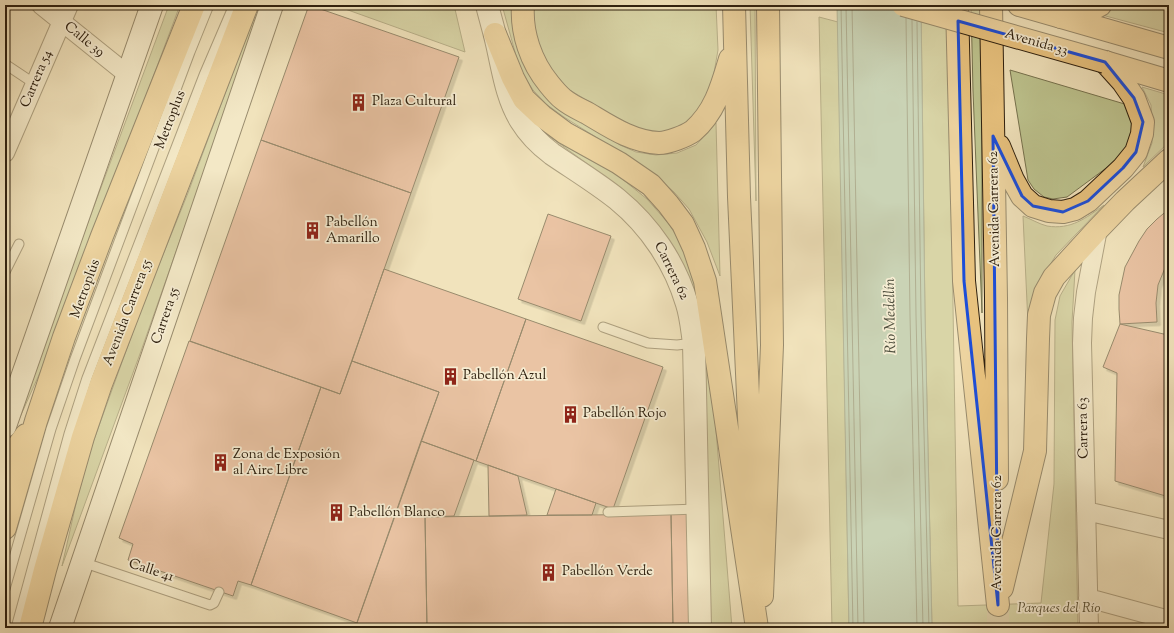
<svg xmlns="http://www.w3.org/2000/svg" width="1174" height="633" font-family="'Sorts Mill Goudy',serif">
  <style>
    .green { fill: #bdc38e; stroke: #76724e }
    .water { fill: #9bbead; stroke: #6f7f6e }
    .lines { fill: none; stroke-linecap: round; stroke-linejoin: round }
    .shore { stroke: #646f5e; stroke-width: 1 }
    .building { fill: #e29d88; stroke: #2e200f; filter: url(#shadow) }
    .trunk-tunnel { stroke: #cabc99; stroke-width: 22; stroke-dasharray: 22 11; stroke-linecap: butt }
    .service-casing { stroke: #5f513a; stroke-width: 11 }
    .minor-casing { stroke: #5f513a; stroke-width: 20 }
    .tertiary-casing { stroke: #5f513a; stroke-width: 24 }
    .secondary-casing { stroke: #2e200f; stroke-width: 24 }
    .primary-casing { stroke: #2e200f; stroke-width: 24 }
    .trunk-casing { stroke: #2e200f; stroke-width: 24 }
    .service { stroke: #f6edd3; stroke-width: 9 }
    .minor { stroke: #f6edd3; stroke-width: 18 }
    .tertiary { stroke: #f6edd3; stroke-width: 22 }
    .secondary { stroke: #f6edd3; stroke-width: 22 }
    .primary { stroke: #e8c27e; stroke-width: 22 }
    .trunk { stroke: #e8c27e; stroke-width: 22 }
    .primary-bridge-casing { stroke: #2e200f; stroke-width: 24; stroke-linecap: butt }
    .primary-bridge { stroke: #e8c27e; stroke-width: 22 }
    .marked { fill: none; stroke: #1d4ed8; stroke-width: 3; stroke-linejoin: round }
    .labels { text-anchor: middle; dominant-baseline: central; stroke-width: 3.5; stroke-linejoin: round; paint-order: stroke }
    .street-label { font-size: 14px; fill: #2e200f; stroke: #f6edd3 }
    .poi-label { font-size: 14px; fill: #2e200f; stroke: #f6edd3; text-anchor: start }
    .park-label { font-size: 14px; font-style: italic; fill: #595135; stroke: #f6edd3 }
    .water-label { font-size: 15px; font-style: italic; fill: #4f4f3e; stroke: #f6edd3 }
  </style>
  <defs>
    <filter id="shadow"><feDropShadow dx="3.5" dy="3.5" stdDeviation="0" flood-color="#0004"/></filter>
  </defs>
  <rect width="100%" height="100%" fill="#f1e3bc"/>
  <filter id="stains"><feTurbulence type="fractalNoise" baseFrequency=".005" numOctaves="4"/><feColorMatrix values="0 0 0 0 .2 0 0 0 0 .09 0 0 0 0 .02 0 0 0 .5 -.17"/></filter>
  <radialGradient id="worn" r=".72"><stop offset=".6" stop-color="#630" stop-opacity="0"/><stop offset="1" stop-color="#630" stop-opacity=".3"/></radialGradient>
  <!-- green -->
  <path class="green" d="M169,5H180L55,339L16,426L74,260Z
    M258,5H263L141,351L62,566L78,495L91,448L143,304L188,193Z
    M334,5H454L465,52Z
    M502,5H515L567,112L620,145L636,152L656,155L677,153L696,145L716,123L720,276L707,242L689,209L674,192L651,172L564,117L546,104L533,90L520,70Z
    M533,5H716L718,50L711,90L701,113L682,127L664,133L643,131L610,114L568,89L548,65L533,33Z
    M750,5H755L756,201Z
    M921,5H948L958,606L1041,603L1054,484L1055,320L1060,296L1075,270L1072,322L1078,628H932L925,315Z
    M971,5H981L982,93V313L973,91Z
    M1118,5H1169V33L1102,15Z
    M819,17L838,22L849,628H832Z
    M1010,70L1128,105L1134,124L1130,145L1109,166L1067,197L1053,199L1044,197L1034,189L1028,180Z
    M1142,87L1169,95V142L1143,167L1152,143V130L1151,105Z
    M545,133L616,174L647,199L669,224L684,248L695,275L711,368L732,628H717V625L710,626L701,338L608,179Z
    M1104,205L1056,255L1038,285L1028,324L1023,216C1031,219 1039,224 1047,226C1071,230 1086,218 1104,205Z"/>
  <!-- water -->
  <path class="water" d="M837,5H921L925,315L932,628H849Z"/>
  <g class="lines">
    <!-- shore -->
    <path class="shore" d="M841,5L853,628
      M846,5L858,628
      M852,5L864,628
      M906,18L910,315L917,628
      M912,20L916,315L923,628
      M917,22L921,315L929,628"/>
  </g>
  <!-- building -->
  <path class="building" d="M309,5L459,57L411,193L261,140Z
    M261,140L411,193L340,394L190,341Z
    M1169,209V262L1165,268L1158,285L1156,303L1157,322L1120,324L1119,309V295L1125,267L1139,241L1147,229L1157,219Z
    M548,214L611,236L581,321L518,299Z
    M384,269L526,319L476,461L421,441L439,392L352,361Z
    M526,319L663,367L613,509L476,461Z
    M1120,324L1168,335L1169,328V497L1115,481L1117,373L1103,367Z
    M189,341L321,387L251,585L238,581L233,596L128,560L133,544L119,538Z
    M352,361L439,392L357,623L251,585L321,387L340,394Z
    M421,441L474,460L454,516L425,517L427,628H355Z
    M488,465L518,476L527,515L489,516Z
    M556,489L596,503L592,515H547Z
    M689,513L690,628H673L671,514Z
    M671,514L673,628H427L425,517Z"/>
  <g class="lines">
    <!-- trunk-tunnel -->
    <path class="trunk-tunnel" d="M998,605V628"/>
    <defs>
      <path id="service" d="M5,64L35,84
        M5,272L19,244
        M603,327L648,343L677,345L694,343
        M608,512L698,509
        M82,562L210,605L214,603L219,592
        M5,589L51,429L75,359L190,52L209,5
        M16,628L69,434L87,378L204,75L234,5"/>
      <path id="minor" d="M41,5L128,75
        M5,153L69,5
        M1086,511L1169,530
        M1088,598L1169,620
        M1089,628L1082,343L1083,318L1086,292L1098,229"/>
      <path id="tertiary" d="M487,5C491,21 496,37 499,53C504,76 508,100 521,121C529,134 540,145 552,154C574,169 597,183 617,199C650,226 675,263 687,304C691,316 692,330 694,343L700,628"/>
      <path id="secondary" d="M5,426L152,5
        M60,628L272,5"/>
      <path id="primary" d="M1019,5L1169,48
        M1105,62L1169,81
        M5,464L26,435
        M5,528L36,421L64,337L102,236L194,5
        M30,628L45,570L83,437L101,384L247,5"/>
      <path id="trunk" d="M523,5C521,33 531,62 549,84C553,89 558,95 563,99C570,105 579,109 587,113C609,126 632,142 659,143C668,143 686,136 693,131C715,112 722,86 730,59
        M734,5L739,197L754,527
        M957,5L964,281L998,605
        M991,5L996,298L997,479
        M1061,17L1093,9L1100,5
        M495,34L513,78L524,99L542,116L565,133L619,163L651,185L668,204L683,224L694,248L705,281L757,628
        M999,146L1013,180L1022,196L1033,206L1049,211L1063,212L1075,209L1088,201L1123,168L1136,152L1142,134L1143,122L1134,98L1123,82L1105,62
        M1002,588L1035,451L1038,339L1039,315L1045,293L1054,277L1098,229L1125,201L1169,160
        M762,596L772,345L768,5"/>
    </defs>
    <!-- service casing -->
    <use href="#service" class="service-casing"/>
    <!-- minor casing -->
    <use href="#minor" class="minor-casing"/>
    <!-- tertiary casing -->
    <use href="#tertiary" class="tertiary-casing"/>
    <!-- secondary casing -->
    <use href="#secondary" class="secondary-casing"/>
    <!-- primary casing -->
    <use href="#primary" class="primary-casing"/>
    <!-- trunk casing -->
    <use href="#trunk" class="trunk-casing"/>
    <!-- service -->
    <use href="#service" class="service"/>
    <!-- minor -->
    <use href="#minor" class="minor"/>
    <!-- tertiary -->
    <use href="#tertiary" class="tertiary"/>
    <!-- secondary -->
    <use href="#secondary" class="secondary"/>
    <!-- primary -->
    <use href="#primary" class="primary"/>
    <!-- trunk -->
    <use href="#trunk" class="trunk"/>
    <defs>
      <path id="primary-bridge" d="M903,5L1105,62"/>
    </defs>
    <!-- primary-bridge casing -->
    <use href="#primary-bridge" class="primary-bridge-casing"/>
    <!-- primary-bridge -->
    <use href="#primary-bridge" class="primary-bridge"/>
  </g>
  <!-- marked area -->
  <path d="M0 0H1174V633H0ZM958,21L1105,62L1134,98L1143,122L1136,152L1123,168L1088,201L1063,212L1033,206L1022,196L993,136L998,605L964,281Z" fill="#f1e3bc" fill-opacity=".55" fill-rule="evenodd"/>
  <path class="marked" d="M958,21L1105,62L1134,98L1143,122L1136,152L1123,168L1088,201L1063,212L1033,206L1022,196L993,136L998,605L964,281Z"/>
  <!-- icons -->
  <defs>
    <symbol id="building-bare" viewBox="-9 -9 18 18"><path d="M-4-6H4V6H1V3H-1V6H-4ZM-2.5-4.3h1.7v1.8h-1.7ZM.8-4.3h1.7v1.8H.8ZM-2.5-1h1.7V.8h-1.7ZM.8-1h1.7V.8H.8Z" fill="#8f2418" stroke="#f6edd3" stroke-width="2.5" paint-order="stroke"/></symbol>
  </defs>
  <g fill-rule="evenodd">
    <use href="#building-bare" x="346" y="90" width="25" height="25"/>
    <use href="#building-bare" x="300" y="218" width="25" height="25"/>
    <use href="#building-bare" x="438" y="364" width="25" height="25"/>
    <use href="#building-bare" x="558" y="402" width="25" height="25"/>
    <use href="#building-bare" x="208" y="450" width="25" height="25"/>
    <use href="#building-bare" x="324" y="500" width="25" height="25"/>
    <use href="#building-bare" x="536" y="560" width="25" height="25"/>
  </g>
  <g class="labels">
    <!-- street labels -->
    <g class="street-label">
      <text transform="translate(84 40) rotate(39)">Calle 39</text>
      <text transform="translate(1036 43) rotate(16)">Avenida 33</text>
      <text transform="translate(37 79) rotate(-67)">Carrera 54</text>
      <text transform="translate(171 120) rotate(-69)">Metroplus</text>
      <text transform="translate(995 209) rotate(-91)">Avenida Carrera 62</text>
      <text transform="translate(671 271) rotate(64)">Carrera 62</text>
      <text transform="translate(86 289) rotate(-70)">Metroplús</text>
      <text transform="translate(128 313) rotate(-69)">Avenida Carrera 55</text>
      <text transform="translate(166 316) rotate(-71)">Carrera 55</text>
      <text transform="translate(1084 428) rotate(-91)">Carrera 63</text>
      <text transform="translate(998 533) rotate(-90)">Avenida Carrera 62</text>
      <text transform="translate(151 571) rotate(18)">Calle 41</text>
    </g>
    <!-- poi labels -->
    <g class="poi-label">
      <text x="372" y="102">Plaza Cultural</text>
      <text x="326" y="223">Pabellón<tspan x="326" dy="16">Amarillo</tspan></text>
      <text x="463" y="376">Pabellón Azul</text>
      <text x="583" y="414">Pabellón Rojo</text>
      <text x="233" y="455">Zona de Exposión<tspan x="233" dy="16">al Aire Libre</tspan></text>
      <text x="349" y="513">Pabellón Blanco</text>
      <text x="562" y="572">Pabellón Verde</text>
    </g>
    <!-- park labels -->
    <g class="park-label">
      <text x="1059" y="609">Parques del Río</text>
    </g>
    <!-- water labels -->
    <g class="water-label">
      <text transform="translate(891 316) rotate(-91)">Río Medellín</text>
    </g>
  </g>
  <!-- margin -->
  <rect width="1174" height="633" fill="none" stroke="#f1e3bc" stroke-width="20"/>
  <rect x="6" y="6" width="1162" height="621" fill="none" stroke="#2e200f" stroke-width="2"/>
  <rect x="10" y="10" width="1154" height="613" fill="none" stroke="#2e200f"/>
  <rect width="100%" height="100%" filter="url(#stains)"/>
  <rect width="100%" height="100%" fill="url(#worn)"/>
</svg>
